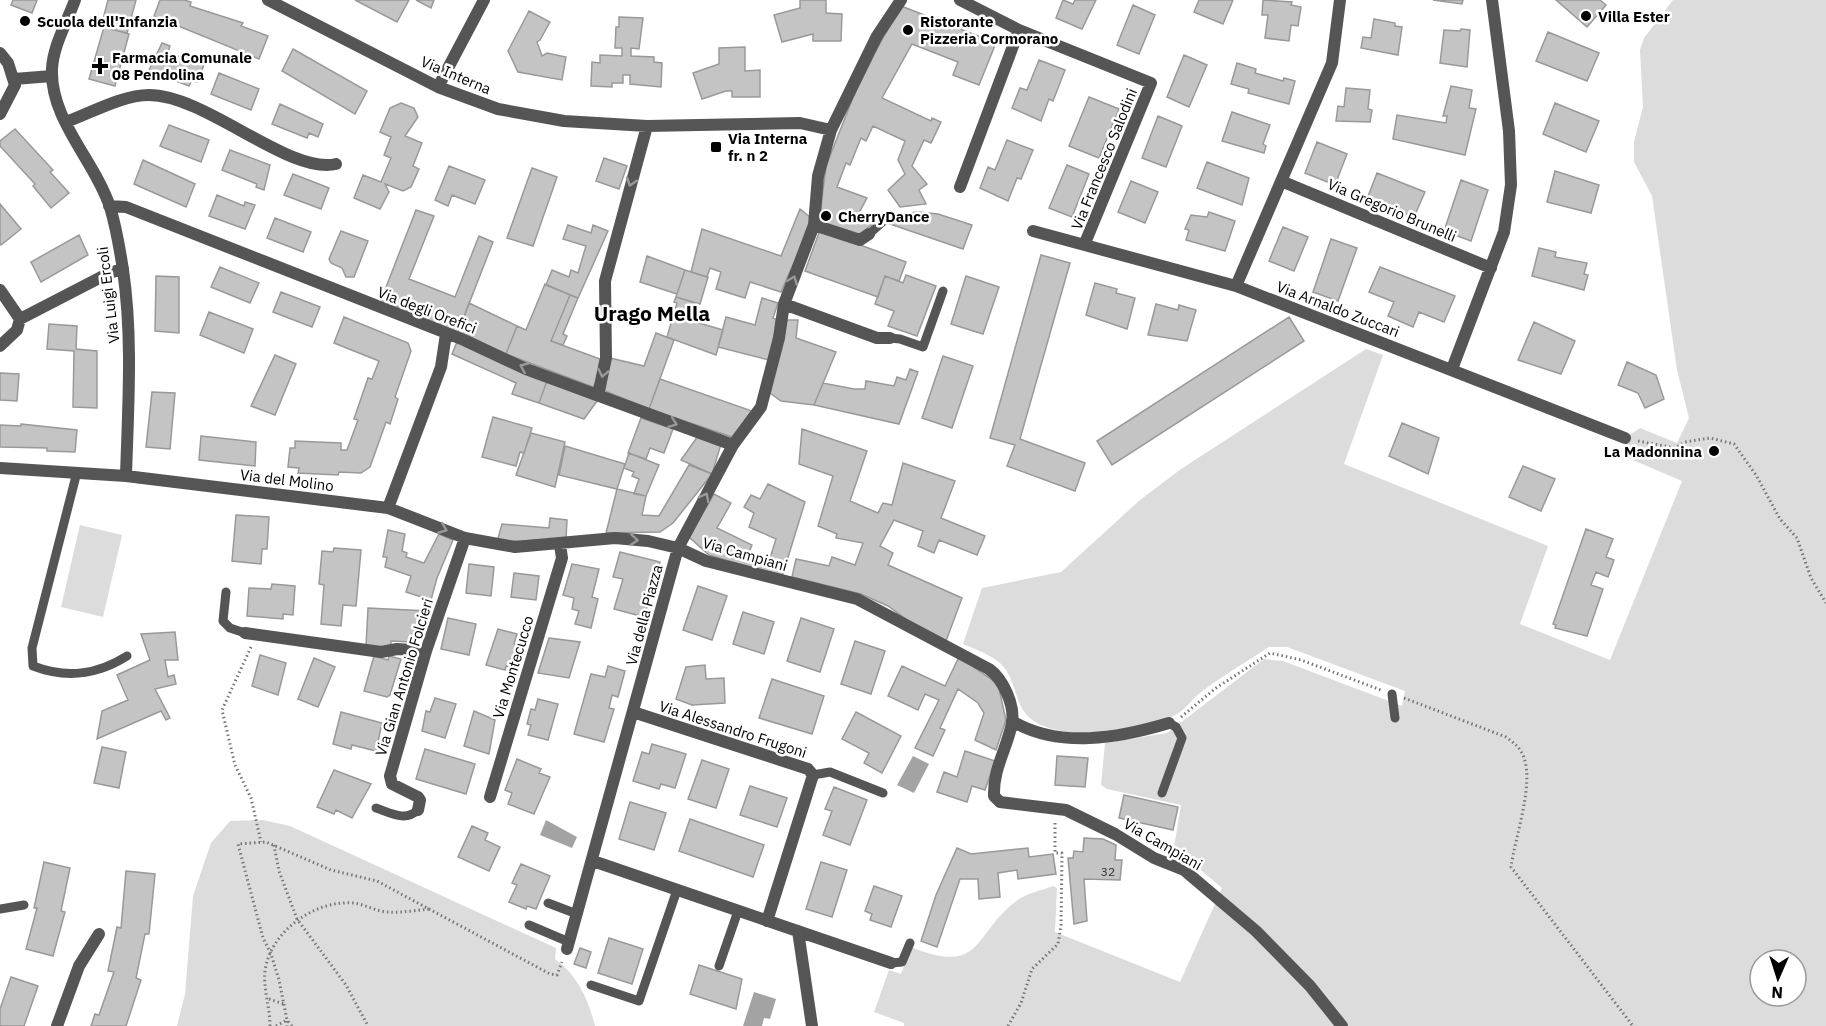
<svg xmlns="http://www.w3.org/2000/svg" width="1826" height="1026" font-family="'IBM Plex Sans',sans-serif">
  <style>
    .green { fill: #dcdcdc; fill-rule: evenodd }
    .water { fill: #a3a3a3 }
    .building { fill: #c4c4c4; stroke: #999; stroke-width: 1.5 }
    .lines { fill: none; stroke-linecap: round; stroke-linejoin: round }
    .path { stroke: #777; stroke-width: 3; stroke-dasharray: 1.5 3; stroke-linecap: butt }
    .lane { stroke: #555; stroke-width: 9 }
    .street { stroke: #555; stroke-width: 12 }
    .oneway { stroke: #999 }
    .poi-dot { fill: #000; stroke: #fff; stroke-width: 2 }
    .labels { text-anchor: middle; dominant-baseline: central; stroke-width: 5; stroke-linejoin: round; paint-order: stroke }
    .number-label { font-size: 12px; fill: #313131 }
    .poi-label { font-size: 15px; font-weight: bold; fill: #000; stroke: #fff; text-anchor: start }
    .street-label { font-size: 15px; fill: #000; stroke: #fff }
    .district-label { font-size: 21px; font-weight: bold; fill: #000; stroke: #fff }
  </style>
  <rect width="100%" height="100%" fill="#fff"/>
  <!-- green -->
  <path class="green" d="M1673,0H1826V1026H904V1023L874,1012L889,970L901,974L911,947C985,977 972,932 1019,899C1028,893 1043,890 1053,886L1057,888L1055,932L1180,982L1222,888L1174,847L1181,805L1107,789L1101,785L1105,743L1167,733L1264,659L1283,661L1402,706L1405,691L1287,647H1269C1246,662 1222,676 1200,693C1193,698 1188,706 1180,712C1149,733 1060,744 1030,718C1016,706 1016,685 1006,670C998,657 977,650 963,644L982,588L1061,572L1140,500L1181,469L1366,349L1383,355L1344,464L1548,546L1520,624L1610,660L1682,481L1626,457L1625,438L1640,428L1677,443L1689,418L1677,370L1652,196L1634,162V142L1643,107L1640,50L1644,38ZM1760,960H1796V996H1760Z
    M80,525L122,535L103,617L61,607Z
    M263,820L290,826L556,948L555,959C578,976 588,999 595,1026H177L185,994L193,896L211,843L230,821Z"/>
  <!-- water -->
  <path class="water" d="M913,756L929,764L914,793L897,785Z
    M546,820L577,837L572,848L540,835Z
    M754,992L776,999L770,1019L764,1018L762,1026H743Z"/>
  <!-- building -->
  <path class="building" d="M13,0H37L32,13L11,5Z
    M108,0H136L127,33L101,27Z
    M160,0H184L191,2L190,6L243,23L241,26L268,36L259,59L154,16Z
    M355,0H409L397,22Z
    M416,0H434L431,8Z
    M800,0H826V13L842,14L841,41H813V34L782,42L774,15L800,8Z
    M1063,0L1073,4L1075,0H1096L1082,29L1056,18Z
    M1199,0H1233L1223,24L1194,12Z
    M1263,0L1292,2L1291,5L1301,7L1298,26L1291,25L1289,41L1265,38L1268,15H1262Z
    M1433,0H1463L1462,4Z
    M1556,0H1600L1606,5L1587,27Z
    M1133,5L1155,15L1139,54L1117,45Z
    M901,6L996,43L979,85L953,75L958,62L912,44L882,98L931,121L932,118L941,122L931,143L924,140L912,166L927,184L919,190L926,204L900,207L888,190L905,174L898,160L905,141L873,126L866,141L861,138L850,165L846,163L837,187L867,198L859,213L876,221L857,237L819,223L826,166L862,75Z
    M529,11L550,22L540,40L537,42L542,56L547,53L566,57L562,80L518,72L508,51Z
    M619,17L643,18L639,49L631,48V56L654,57V62L662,63L661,87L630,84V75H623V83H612V87L591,86L592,62L600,63V55L622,56V48H615L616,27H619Z
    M1374,19L1395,23V26L1402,27L1398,55L1361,48L1363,37L1371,38Z
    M104,27L129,34L115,86L89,79Z
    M1461,29L1470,30L1467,67L1440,63L1444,30L1460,31Z
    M1548,32L1599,53L1587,81L1536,61Z
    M162,43L170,46L168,52L185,59L187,53L193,56L191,61L204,65L197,82L192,80L189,86L149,70Z
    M745,47V71L760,70V97H732V91H726L702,99L693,73L719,64V48Z
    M293,49L367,91L355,114L282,71Z
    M1184,55L1207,65L1189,107L1167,97Z
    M1039,60L1065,70L1053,101L1049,99L1041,121L1012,108L1020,88L1027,90Z
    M1237,63L1256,69L1255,73L1283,81L1284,78L1295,81L1289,104L1248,93L1249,89L1231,84Z
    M219,73L259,89L251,110L211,94Z
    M1451,86L1472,90L1469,108L1476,109L1465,155L1393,139L1397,115L1446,123L1447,116H1443Z
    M1346,88L1370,90L1368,109L1372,110L1370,122L1336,121L1338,106L1344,107Z
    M1089,97L1119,109L1099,158L1069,146Z
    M401,103L414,108L418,117L405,136L422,143L413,166L419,169L411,187L403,191L385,184L389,192L380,209L354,198L363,175L381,182L391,158L384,155L391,137L380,132L390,108Z
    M1555,103L1599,121L1586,152L1543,134Z
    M280,104L323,124L318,137L309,133L307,138L272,124Z
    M1232,112L1270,125L1263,144L1266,146L1264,153L1222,141Z
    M1158,116L1182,126L1166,167L1142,158Z
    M169,125L209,140L201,162L160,146Z
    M15,129L53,170L50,172L69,193L51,208L33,186L35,184L0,146V141Z
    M1007,140L1033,150L1021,179L1017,178L1008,201L980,188L988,167L995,170Z
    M1317,142L1347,154L1335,185L1305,173Z
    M230,150L270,165L264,190L256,187L257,184L222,170Z
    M604,158L627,166L619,189L596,181Z
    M143,160L195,184L186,207L134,184Z
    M1207,162L1249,178L1242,205L1197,188Z
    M1067,165L1089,174L1072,217L1049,208Z
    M449,166L485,180L475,204L452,195L448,206L435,200Z
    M532,168L557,177L533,246L507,238Z
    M1555,171L1599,185L1591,213L1547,202Z
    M1377,173L1425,192L1414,217L1367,199Z
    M293,174L329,188L321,209L284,195Z
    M1461,180L1488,190L1471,241L1444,231Z
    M1131,181L1158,192L1145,223L1118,212Z
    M217,195L244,206L245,202L255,205L245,229L209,216Z
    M0,204L21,229L1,245L0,244Z
    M800,209L810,217V226L781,292L750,282L745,298L716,289L721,272L710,268L707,277L691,272L702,229L781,256Z
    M416,210L434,216L409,279L455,297L479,236L493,242L458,332L381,300Z
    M918,212L938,214L972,225L963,249L887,223L900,214Z
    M1209,212L1235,221L1225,251L1186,240L1189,230L1185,229L1191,215L1207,217Z
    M275,218L311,232L303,252L267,238Z
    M568,225L591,233L593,225L608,231L578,298L546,285L552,270L569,277L571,270L578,273L586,246L563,239Z
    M1283,227L1308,237L1294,271L1269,261Z
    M820,230L906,262L899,281L885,276L878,297L805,271Z
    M341,231L368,241L354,277H346L342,268L331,263L329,259Z
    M79,235L88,255L41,282L31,262Z
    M1331,239L1357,248L1338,301L1313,292Z
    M1539,248L1556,252L1555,257L1587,263L1584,274L1588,275L1584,290L1532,276Z
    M1041,255L1070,263L1020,439L1085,463L1075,491L1007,466L1015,445L990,438Z
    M647,256L685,270L677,294L640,282Z
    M220,267L259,283L250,303L211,287Z
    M1380,267L1455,296L1444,322L1419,312L1413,327L1388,316L1394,302L1369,292Z
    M685,270L708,277L700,304L676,297Z
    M906,275L936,286L917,336L888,326L894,311L875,304L885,276L903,283Z
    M156,276L179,277V333L155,331Z
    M966,276L999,287L983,334L951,324Z
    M1095,283L1117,289L1116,293L1135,298L1127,329L1086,315Z
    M545,284L570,295L551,341L600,359L597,381L593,387L506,354L517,326L526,330Z
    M281,292L320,307L312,327L273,312Z
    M570,295L578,298L563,334L567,336L563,345L551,341Z
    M676,297L695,303L689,320L723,330L716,355L667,337L677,303L674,302Z
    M762,298L778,303L773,318L776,319L775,331L769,360L718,347L726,317L755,325Z
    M469,303L517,326L506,354L458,332Z
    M1156,304L1178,310L1179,305L1196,310L1187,341L1148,335Z
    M209,312L253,329L244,353L200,335Z
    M344,317L408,343L411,351L395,397L398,399L390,424L386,422L370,467L361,473L339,472L338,475L298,473L299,468L288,467L290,448H295V441L341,443V450H347L358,420L354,419L368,378L372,379L379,361L334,343Z
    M1289,317L1304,341L1112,465L1097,441Z
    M786,320H798L796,338L836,352L814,405L781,401L770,393Z
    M1534,322L1575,341L1561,374L1518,360Z
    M49,324L77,326L76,349L97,351V408L73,407L74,351L47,349Z
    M656,333L674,340L649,409L605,391L610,358L644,366Z
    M457,342L547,381L539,403L512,394L516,383L452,354Z
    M275,355L296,364L275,415L251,406Z
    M943,356L973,366L952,428L922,418Z
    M1627,362L1656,375L1664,399L1645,408L1638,393L1618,385Z
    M910,369L918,372L899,424L814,405L823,383L854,389H865L866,381L894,386L897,377L906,380Z
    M0,373L19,374L17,401L0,400Z
    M660,379L752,411L732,437L649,409Z
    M547,381L597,401L584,419L539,403Z
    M152,392L175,393L170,449L146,447Z
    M493,417L532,428L524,453L520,452L516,466L482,457Z
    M641,418L673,429L664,453L650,448L646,459L628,453Z
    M1402,423L1439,438L1428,474L1389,456Z
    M21,424L77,430L75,452L47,451V448L0,447V425L21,426Z
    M802,429L867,451L850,501L878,513L883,503L892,505L903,463L955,481L941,518L985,536L977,555L939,540L934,553L918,546L923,531L894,520L880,546L893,553L888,565L962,598L946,641L918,628L888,606L861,594L792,577L796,559L829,566L832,557L855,565L863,543L836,538L837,534L818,526L833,476L799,464Z
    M531,433L565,442L555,487L516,475Z
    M201,436L256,442L255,466L199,460Z
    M698,436L721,444L712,474L681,460Z
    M565,446L625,464L617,489L559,475Z
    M629,453L659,465L646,496L634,494L639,479L632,476L634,472L624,468Z
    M689,465L712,474L673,523L660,532L606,533L617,489L646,496L642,515L659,516Z
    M1523,466L1555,479L1541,511L1509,497Z
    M768,484L805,502L782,577L709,555L689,537L714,494L731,503L717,528L752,545L749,552L770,558L776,539L749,527L754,513L744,507L751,495L760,499Z
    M236,515L269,517L267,549H262L261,564L232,561Z
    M550,518L567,520L566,539L497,542L502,524L549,528Z
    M1586,529L1613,539L1606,557L1614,560L1608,577L1596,572L1591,585L1603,589L1587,636L1555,628L1556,625L1553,624Z
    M388,530L405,534L402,551L407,553L406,557L424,563L439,534L453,540L437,578L431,600L406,592L411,576L385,567L387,557H383Z
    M334,548L361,550L356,606L343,605L341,626L321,624L324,585L319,584L322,551L333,552Z
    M620,552L660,562L644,617L614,609L623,579L613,577Z
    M469,564L494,567L491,596L466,593Z
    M572,564L599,569L592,597L598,599L591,628L575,624L579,611L572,609L574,598L563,595Z
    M514,573L539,576L536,600L511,597Z
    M272,584L295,586L293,615L283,614V619L247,616L249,588L271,589Z
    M698,586L727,596L712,640L683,630Z
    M368,608L428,611L415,635L412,634L411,642L391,641V645L385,647L366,646Z
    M743,612L774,622L764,654L733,644Z
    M448,618L476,624L469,655L441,649Z
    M801,618L834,629L820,672L787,661Z
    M498,629L517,634L514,644L519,645L513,668L506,666L505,670L486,665Z
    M175,632L178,660H165L168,677L174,675L176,684L155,689L170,718L166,720L161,711L97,739L102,711L128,700L117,675L150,660L141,634Z
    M549,638L580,642L569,678L538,673Z
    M855,641L885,651L871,694L841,684Z
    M260,655L286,663L278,695L252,686Z
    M374,656L388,660L389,656L401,659L390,695L387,697L364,691Z
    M959,657L998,684L1006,720L996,750L975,740L984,713L978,703L958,689L940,728L945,730L933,756L915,748L939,700L925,694L918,710L888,696L902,666L945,686Z
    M314,658L335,667L318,707L298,699Z
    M705,665L706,679L724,678L725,703L692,705L676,699L686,667Z
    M608,666L625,671L618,697L612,695L609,708L614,709L604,742L574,734L591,674L605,677Z
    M772,679L824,696L812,734L759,718Z
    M435,698L456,704L445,738L422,731L426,711L430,712Z
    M538,699L558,704L548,740L528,735L531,725L527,724L531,709L535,710Z
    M474,711L495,720L489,754L464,746Z
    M341,712L382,723L376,751L352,745L351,749L333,744Z
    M856,712L901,736L882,773L864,763L869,753L842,739Z
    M652,744L686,754L675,788L661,784L659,789L633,781L642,752L649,754Z
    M102,747L126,752L119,788L94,783Z
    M425,749L475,764L466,794L416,779Z
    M965,751L995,761L985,790L972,786L967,802L937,792L944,772L957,777Z
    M1057,756L1088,758L1085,787L1055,785Z
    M517,759L541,769L539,773L550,777L534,814L508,804L512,793L505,790Z
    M702,760L729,769L716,808L688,799Z
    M334,770L371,784L352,818L336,810L334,814L317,807Z
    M750,786L787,798L777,827L740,815Z
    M834,787L867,800L850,845L823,835L832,811L825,809Z
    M1124,795L1178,807L1173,830L1119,818Z
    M630,802L666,813L654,850L619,839Z
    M690,819L764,845L753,877L679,851Z
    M472,826L488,833L485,840L500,847L489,871L458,857Z
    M1084,838L1103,839L1116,845L1115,860H1122L1120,880L1084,879L1087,921L1074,924L1068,858H1073L1074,851L1083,852Z
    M957,848L971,854L1028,848L1029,857L1053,854L1056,874L1018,879L1017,870L998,873L1000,897L979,899L978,879H960L937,947L921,941L936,895Z
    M44,862L70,868L61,911L65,912L53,956L26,949L37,908H34Z
    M821,862L847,870L832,917L806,909Z
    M521,864L550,876L536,909L527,906L526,909L509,902L517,885L512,883Z
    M126,871L155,874L149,934H145L136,978L141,980L126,1026H91L95,1014L99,1015L114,972L108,971L117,927L121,928Z
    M874,886L902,896L891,927L870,920L872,914L865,911Z
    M609,938L643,949L632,984L598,973Z
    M580,948L591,952L586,968L574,964Z
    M699,965L742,979L736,1009L690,994Z
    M11,977L38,986L24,1026H0V1009Z"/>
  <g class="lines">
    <!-- path -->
    <path class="path" d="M1638,441L1675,448L1685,442L1710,438L1734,444L1756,475L1780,519L1797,538L1811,578L1826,603
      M251,647L222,710L235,765L251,798L261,842
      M1404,698L1506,737C1514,743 1521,748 1524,758C1534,784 1515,838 1511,867L1633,1026
      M1181,717L1216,688L1270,653L1301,660L1381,690
      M274,845L279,871L297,919L346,985L368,1026
      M269,999L284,1004
      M270,1026C270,1007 263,989 265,971C270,932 314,900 353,903C365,904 377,912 389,912C402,913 417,910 430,909
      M276,1026L287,1020V1026
      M292,1026L287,1020L279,980L271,954L263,938L238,844L266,842L331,870L377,881L550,974L557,975L562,962
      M1008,1026L1021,1003L1032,969L1058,944L1061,925L1062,853H1055V823"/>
    <!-- lane -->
    <path class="lane" d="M869,234L886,219
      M890,338L900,339L923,347L943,291
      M77,472L32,648L33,666C67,679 97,675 127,656
      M226,592L223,621L230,628L245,633
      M1392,694L1395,718
      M813,775L830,772L883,793
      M1162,793L1182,738L1176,727L1169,723
      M376,808C391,813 405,822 418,810
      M548,903L577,914
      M0,909L24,905
      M529,925L569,942
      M891,963L902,962L910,943
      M719,966L738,911
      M591,985L639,1001L677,890"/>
    <!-- street -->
    <path class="street" d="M75,0C67,22 53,46 52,69C50,120 95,161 110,207C116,227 120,250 123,270C133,338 128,407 126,476
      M268,0L438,87L498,109L564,121L647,126L800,123L831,130
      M960,0L1019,30L1151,83L1085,243
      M0,53L8,63L15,85L0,114
      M14,79L52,76
      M438,87L484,0
      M66,122C91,113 122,95 149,95C206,95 289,175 336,164
      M1281,181L1491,268
      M960,187L1019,30
      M109,206L126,207L464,340L526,369L733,445
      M814,225L860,240L869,234
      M1033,231L1236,286L1625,438
      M1236,286L1332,63L1340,0
      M0,290L20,319L109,273L123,269
      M784,304L877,338H890
      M0,346L17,330L20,319
      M1452,369L1504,232L1511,185L1509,131L1492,0
      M598,395L606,358L605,281L647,126
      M0,468L126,476L388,508L441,367L446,334
      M388,508L465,538L515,547L615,538L648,541L678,548L706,561L857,599L989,669C1003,679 1015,705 1012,723C1007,749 993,768 994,796L1000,802L1066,810L1115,834L1154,858L1184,870L1256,931L1310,986L1342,1026
      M245,633L381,652L397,649L426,651
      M633,712L808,769L813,775L767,921
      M1012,721C1059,749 1119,738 1169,723
      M490,797L562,558L560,545
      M418,810L420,800L418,797L392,784L390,776L426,651L465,538
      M593,861L891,963
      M798,931L812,1026
      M567,949L678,548L733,445L761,407L779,338L784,304L814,225L818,176L831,130L877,36L901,0
      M57,1026L79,966L99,934"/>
  </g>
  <!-- one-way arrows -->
  <defs><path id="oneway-chevron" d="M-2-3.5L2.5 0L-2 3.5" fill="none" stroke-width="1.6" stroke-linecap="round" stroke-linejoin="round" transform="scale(1.5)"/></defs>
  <g class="oneway">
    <use href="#oneway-chevron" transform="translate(631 182) rotate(108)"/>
    <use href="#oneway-chevron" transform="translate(793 280) rotate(-69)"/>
    <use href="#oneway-chevron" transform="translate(524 367) rotate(-157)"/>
    <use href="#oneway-chevron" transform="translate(603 373) rotate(102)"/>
    <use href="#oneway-chevron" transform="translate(673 423) rotate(20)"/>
    <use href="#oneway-chevron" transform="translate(705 497) rotate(-62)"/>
    <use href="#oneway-chevron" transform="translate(443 529) rotate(22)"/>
    <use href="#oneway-chevron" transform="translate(634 540) rotate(5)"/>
  </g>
  <!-- markers -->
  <g class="poi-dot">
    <circle cx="1586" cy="16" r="6"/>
    <circle cx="25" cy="21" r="6"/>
    <circle cx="908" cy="30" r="6"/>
    <path d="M97 57h6v6h6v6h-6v6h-6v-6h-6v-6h6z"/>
    <rect x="710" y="141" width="12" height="12" rx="3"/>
    <circle cx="826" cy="216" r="6"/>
    <circle cx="1714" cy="451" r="6"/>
  </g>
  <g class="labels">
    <!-- number labels -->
    <g class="number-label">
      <text x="1108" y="871">32</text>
    </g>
    <!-- poi labels -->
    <g class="poi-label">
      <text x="1598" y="16">Villa Ester</text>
      <text x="37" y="21">Scuola dell'Infanzia</text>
      <text x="920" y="21">Ristorante<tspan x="920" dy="17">Pizzeria Cormorano</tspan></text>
      <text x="112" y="57">Farmacia Comunale<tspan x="112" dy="17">08 Pendolina</tspan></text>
      <text x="728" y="138">Via Interna<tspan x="728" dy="17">fr. n 2</tspan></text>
      <text x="838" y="216">CherryDance</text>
      <text x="1702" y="451" text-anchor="end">La Madonnina</text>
    </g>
    <!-- street labels -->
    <g class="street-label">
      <text transform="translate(456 75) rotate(23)">Via Interna</text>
      <text transform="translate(1104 159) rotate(-68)">Via Francesco Salodini</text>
      <text transform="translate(1392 210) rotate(23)">Via Gregorio Brunelli</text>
      <text transform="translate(108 295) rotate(-97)">Via Luigi Ercoli</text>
      <text transform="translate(1338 309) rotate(21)">Via Arnaldo Zuccari</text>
      <text transform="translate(427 310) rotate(21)">Via degli Orefici</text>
      <text transform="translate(287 480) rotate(7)">Via del Molino</text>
      <text transform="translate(745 554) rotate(16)">Via Campiani</text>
      <text transform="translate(644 615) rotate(-75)">Via della Piazza</text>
      <text transform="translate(513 667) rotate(-73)">Via Montecucco</text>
      <text transform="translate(404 677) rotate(-73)">Via Gian Antonio Folcieri</text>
      <text transform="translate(733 729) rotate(18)">Via Alessandro Frugoni</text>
      <text transform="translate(1163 844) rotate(30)">Via Campiani</text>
    </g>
    <!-- district labels -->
    <g class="district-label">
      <text x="652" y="313">Urago Mella</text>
    </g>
  </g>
  <!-- north arrow -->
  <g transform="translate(1778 978) rotate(183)"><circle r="28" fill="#ffffff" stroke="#999999" stroke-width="1.5"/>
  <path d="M0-4.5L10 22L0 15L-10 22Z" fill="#000000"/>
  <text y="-9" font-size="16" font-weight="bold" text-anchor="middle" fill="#000000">N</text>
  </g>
</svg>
